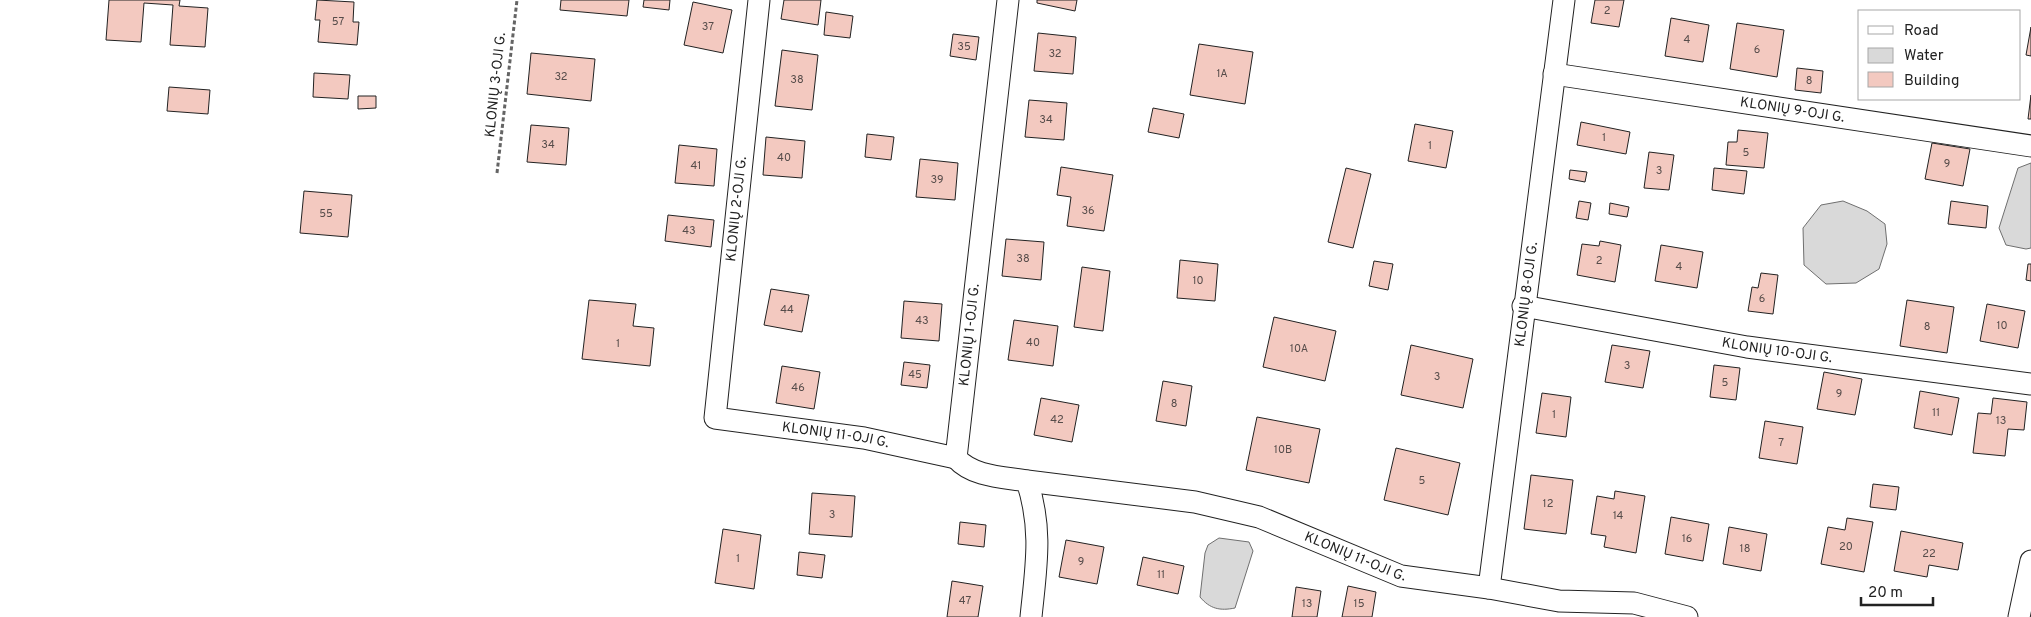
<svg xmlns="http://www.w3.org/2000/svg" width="2031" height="617" font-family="Overpass,sans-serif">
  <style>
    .water { fill: #d9d9d9; stroke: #6f6f6f }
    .building { fill: #f3c9c0; stroke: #222 }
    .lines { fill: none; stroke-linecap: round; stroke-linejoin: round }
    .street-casing { stroke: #222; stroke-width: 23 }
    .path { stroke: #646464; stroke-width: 3; stroke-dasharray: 4 2.5; stroke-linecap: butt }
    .street { stroke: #fff; stroke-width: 21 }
    .labels { text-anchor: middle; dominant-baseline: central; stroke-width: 4; stroke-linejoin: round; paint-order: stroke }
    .number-label { font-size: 11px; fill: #564c4a }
    .street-label { font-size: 14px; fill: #222; stroke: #fff }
  </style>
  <rect width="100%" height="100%" fill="#fff"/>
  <!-- water -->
  <path class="water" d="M2031,163V248L2026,249L2006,245L1999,228L2018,168Z
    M1843,201L1867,211L1885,224L1887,244L1879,269L1856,283L1826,284L1804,265L1803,228L1821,205Z
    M1219,538L1249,542L1253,551L1235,608C1220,611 1210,609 1200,597L1205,553L1208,545Z"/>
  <!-- building -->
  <path class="building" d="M109,0H180L179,6L208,8L205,47L170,45L173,5L144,3L141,42L106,40Z
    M317,0L354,2L353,22H359L357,45L318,42L320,20H315Z
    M561,0H629L627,16L560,10Z
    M644,0H670L669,10L643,7Z
    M784,0H821L818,25L781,19Z
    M1037,0H1077L1075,11L1037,3Z
    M1595,0H1624L1619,27L1591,23Z
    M693,2L732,10L723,53L684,45Z
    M826,12L853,16L850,38L824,35Z
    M1671,18L1709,25L1703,62L1665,56Z
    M1737,23L1784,30L1777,77L1730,69Z
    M2031,27V56L2026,55Z
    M1038,33L1076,37L1073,74L1034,71Z
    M953,34L979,37L976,60L950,56Z
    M1199,44L1253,52L1245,104L1190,95Z
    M782,50L818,55L812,110L775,106Z
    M531,53L595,59L591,101L527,94Z
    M1797,68L1823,71L1821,93L1795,90Z
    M314,73L350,75L348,99L313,97Z
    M169,87L210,90L208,114L167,111Z
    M2031,95V119H2028Z
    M358,96H376V108L358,109Z
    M1029,100L1067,103L1064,140L1025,137Z
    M1153,108L1184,114L1179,138L1148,132Z
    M1581,122L1630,132L1626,154L1577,145Z
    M1415,124L1453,131L1446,168L1408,161Z
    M531,125L569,128L566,165L527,162Z
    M1738,130L1768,133L1764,168L1726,165L1728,142H1737Z
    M867,134L894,137L891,160L865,157Z
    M766,137L805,141L802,178L763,175Z
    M1932,143L1970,149L1963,186L1925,179Z
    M679,145L717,149L714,186L675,183Z
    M1649,152L1674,155L1669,190L1644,188Z
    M920,159L958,163L955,200L916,197Z
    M1061,167L1113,175L1104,231L1067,226L1071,197L1057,195Z
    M1346,168L1371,174L1353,248L1328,242Z
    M1714,168L1747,171L1744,194L1712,190Z
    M1570,170L1587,172L1585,182L1569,179Z
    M304,191L352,195L348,237L300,233Z
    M1579,201L1591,203L1588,220L1576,218Z
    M1951,201L1988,206L1986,228L1948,224Z
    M1610,203L1629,207L1627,217L1609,214Z
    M668,215L714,220L711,247L665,241Z
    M1006,239L1044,242L1041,280L1002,276Z
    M1600,241L1621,245L1615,282L1577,275L1582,244L1599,246Z
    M1661,245L1703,252L1697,288L1655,281Z
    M1180,260L1218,264L1215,301L1177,298Z
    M1374,261L1393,264L1388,290L1369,286Z
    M2028,264H2031V281L2026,280Z
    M1082,267L1110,271L1103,331L1074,327Z
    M1761,273L1778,275L1773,314L1748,311L1752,287L1758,288Z
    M771,289L809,295L802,332L764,325Z
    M589,300L636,304L633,326L654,328L650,366L582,359Z
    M1907,300L1954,307L1947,353L1900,346Z
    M904,301L942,304L939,341L901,338Z
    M1987,304L2025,311L2018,348L1980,341Z
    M1274,317L1336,331L1325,381L1263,367Z
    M1014,320L1058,326L1053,366L1008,360Z
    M1411,345L1473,359L1463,408L1401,395Z
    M1612,345L1650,351L1643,388L1605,382Z
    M904,362L930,365L927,388L901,385Z
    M1714,365L1740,368L1736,400L1710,397Z
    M782,366L820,372L814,409L776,403Z
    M1824,372L1862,379L1855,415L1817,409Z
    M1163,381L1192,386L1186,426L1156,421Z
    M1920,391L1959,398L1952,435L1914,428Z
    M1542,393L1571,397L1566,437L1536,433Z
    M1041,398L1079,405L1072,442L1034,435Z
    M1993,398L2027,402L2024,430L2008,429L2005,456L1973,453L1978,413L1991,414Z
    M1257,417L1320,429L1309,483L1246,470Z
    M1765,421L1803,427L1797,464L1759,458Z
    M1396,448L1460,463L1448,515L1384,500Z
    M1531,475L1573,480L1566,534L1524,529Z
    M1873,484L1899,487L1896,510L1870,507Z
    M1615,491L1645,496L1636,553L1604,547L1606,536L1591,534L1597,496L1614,499Z
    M812,493L855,496L852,537L809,534Z
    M1671,517L1709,524L1703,561L1665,554Z
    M1847,518L1873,522L1864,572L1821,564L1828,527L1845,530Z
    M960,522L986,525L984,547L958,544Z
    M1729,527L1767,534L1761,571L1723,564Z
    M723,529L761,535L754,589L715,583Z
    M1901,531L1963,543L1958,570L1929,565L1927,577L1894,571Z
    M1066,540L1104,547L1097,584L1059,577Z
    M799,552L825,555L822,578L797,575Z
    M1143,557L1184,566L1178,594L1137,585Z
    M952,581L983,586L978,617H947Z
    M1348,586L1376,592L1372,617H1342Z
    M1296,587L1321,591L1317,617H1292Z"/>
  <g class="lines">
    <defs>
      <g id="street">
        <path id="s1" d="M759,0L715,418L864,438L956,458"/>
        <path d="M1008,0L956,458C973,477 1003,477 1027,481C1043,530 1036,567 1031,617"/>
        <path id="s2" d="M1554,74L2031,146"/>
        <path id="s3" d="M1523,306L1747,347L2031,384"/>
        <path id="s4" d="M1027,481L1195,502L1259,517L1401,576L1489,588L1559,601L1634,603L1687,617"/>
        <path id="s5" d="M1489,588L1564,0"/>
        <path d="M2019,617L2031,561"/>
      </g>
    </defs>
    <!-- street casing -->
    <use href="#street" class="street-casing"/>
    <!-- path -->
    <path class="path" d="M497,173L517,0"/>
    <!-- street -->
    <use href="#street" class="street"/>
  </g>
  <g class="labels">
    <!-- number labels -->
    <g class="number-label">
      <text x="1607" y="11">2</text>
      <text x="338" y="22">57</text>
      <text x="708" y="27">37</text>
      <text x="1687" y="40">4</text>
      <text x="964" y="47">35</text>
      <text x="1757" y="50">6</text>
      <text x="1055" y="54">32</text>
      <text x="1222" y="74">1A</text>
      <text x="561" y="77">32</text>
      <text x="797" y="80">38</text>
      <text x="1809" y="81">8</text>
      <text x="1046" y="120">34</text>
      <text x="1604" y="138">1</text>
      <text x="548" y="145">34</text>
      <text x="1430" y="146">1</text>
      <text x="1746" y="153">5</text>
      <text x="784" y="158">40</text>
      <text x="1947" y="164">9</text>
      <text x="696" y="166">41</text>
      <text x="1659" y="171">3</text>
      <text x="937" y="180">39</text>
      <text x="1088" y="211">36</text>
      <text x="326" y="214">55</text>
      <text x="689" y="231">43</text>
      <text x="1023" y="259">38</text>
      <text x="1599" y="261">2</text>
      <text x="1679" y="267">4</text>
      <text x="1198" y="281">10</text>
      <text x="1762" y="299">6</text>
      <text x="787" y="310">44</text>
      <text x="922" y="321">43</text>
      <text x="2002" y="326">10</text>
      <text x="1927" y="327">8</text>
      <text x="1033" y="343">40</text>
      <text x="618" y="344">1</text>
      <text x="1299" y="349">10A</text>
      <text x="1627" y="366">3</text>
      <text x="915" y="375">45</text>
      <text x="1437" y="377">3</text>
      <text x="1725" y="383">5</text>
      <text x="798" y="388">46</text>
      <text x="1839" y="394">9</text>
      <text x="1174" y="404">8</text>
      <text x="1936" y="413">11</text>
      <text x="1554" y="415">1</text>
      <text x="1057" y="420">42</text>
      <text x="2001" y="421">13</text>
      <text x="1781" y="443">7</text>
      <text x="1283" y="450">10B</text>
      <text x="1422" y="481">5</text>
      <text x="1548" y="504">12</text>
      <text x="832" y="515">3</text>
      <text x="1618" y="516">14</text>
      <text x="1687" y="539">16</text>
      <text x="1846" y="547">20</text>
      <text x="1745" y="549">18</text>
      <text x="1929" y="554">22</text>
      <text x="738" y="559">1</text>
      <text x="1081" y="562">9</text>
      <text x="1161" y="575">11</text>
      <text x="965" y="601">47</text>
      <text x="1307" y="604">13</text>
      <text x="1359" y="604">15</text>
    </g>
    <!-- street labels -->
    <g class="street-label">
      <text transform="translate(496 85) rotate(-84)">KLONIŲ 3-OJI G.</text>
      <text stroke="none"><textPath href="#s2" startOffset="241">KLONIŲ 9-OJI G.</textPath></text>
      <text transform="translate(737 209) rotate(-84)">KLONIŲ 2-OJI G.</text>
      <text stroke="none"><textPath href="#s5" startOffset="296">KLONIŲ 8-OJI G.</textPath></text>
      <text transform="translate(970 335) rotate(-84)">KLONIŲ 1-OJI G.</text>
      <text stroke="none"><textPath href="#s3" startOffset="258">KLONIŲ 10-OJI G.</textPath></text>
      <text stroke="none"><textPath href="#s1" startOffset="542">KLONIŲ 11-OJI G.</textPath></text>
      <text stroke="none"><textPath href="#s4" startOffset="339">KLONIŲ 11-OJI G.</textPath></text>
    </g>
  </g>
  <!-- legend -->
  <rect x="1858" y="10" width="162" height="90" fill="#ffffff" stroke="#a7a7a7"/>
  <rect x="1868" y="26" width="25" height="8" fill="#ffffff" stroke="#a7a7a7"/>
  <text x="1904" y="35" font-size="15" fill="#222222">Road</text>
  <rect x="1868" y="48" width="25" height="15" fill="#d9d9d9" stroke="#a7a7a7"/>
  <text x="1904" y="60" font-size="15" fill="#222222">Water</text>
  <rect x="1868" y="72" width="25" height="15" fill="#f3c9c0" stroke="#a7a7a7"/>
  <text x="1904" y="85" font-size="15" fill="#222222">Building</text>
  <!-- scale -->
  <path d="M1861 597v8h72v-8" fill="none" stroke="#222222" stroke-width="2.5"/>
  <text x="1868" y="597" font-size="15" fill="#222222" stroke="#ffffff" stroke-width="4" paint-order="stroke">20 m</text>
</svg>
